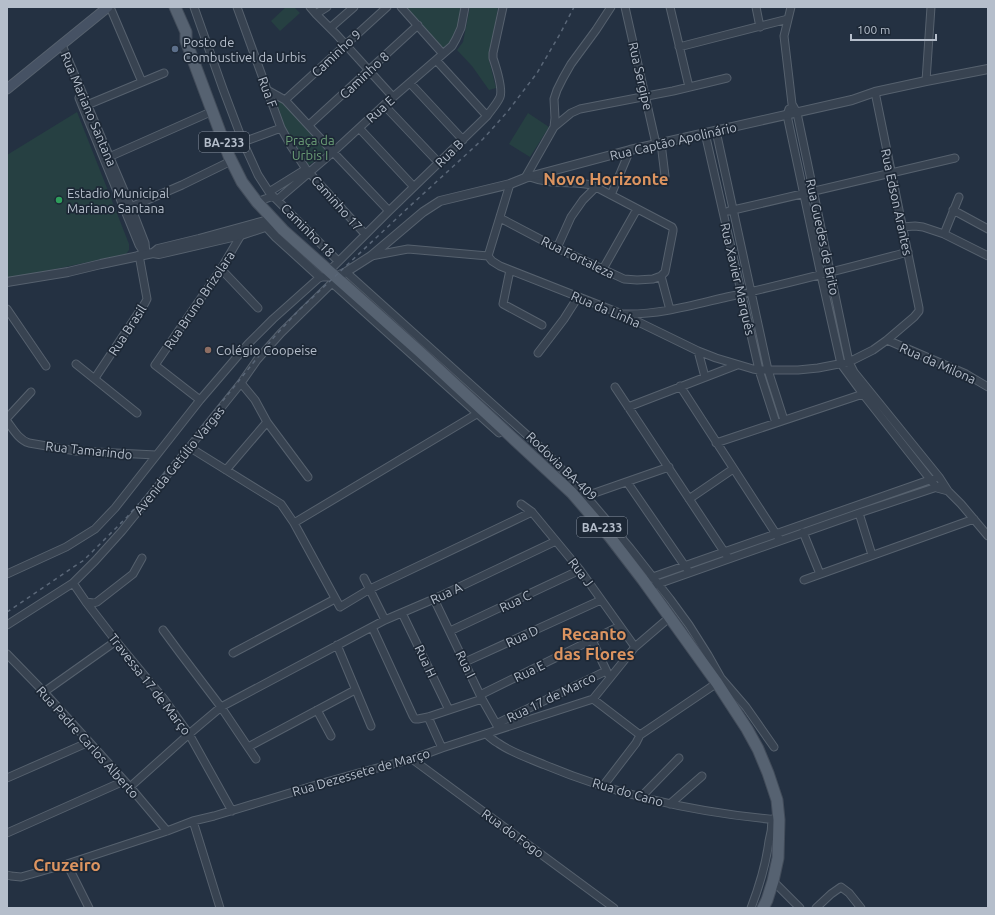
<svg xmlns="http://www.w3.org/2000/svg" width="995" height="915" font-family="Ubuntu,sans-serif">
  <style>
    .green { fill: #264042 }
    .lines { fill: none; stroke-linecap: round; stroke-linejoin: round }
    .minor-casing { stroke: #56616e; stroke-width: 9 }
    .tertiary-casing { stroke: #56616e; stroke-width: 10 }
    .secondary-casing { stroke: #56616e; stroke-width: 11 }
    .primary-casing { stroke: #424c5a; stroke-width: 13 }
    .minor { stroke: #384351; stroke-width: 7 }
    .tertiary { stroke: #384351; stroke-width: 8 }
    .secondary { stroke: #465264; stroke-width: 9 }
    .primary { stroke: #566271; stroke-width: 11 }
    .rail { stroke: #5a6778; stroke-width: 1.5; stroke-dasharray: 4 4; stroke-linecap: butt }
    .service-dot { fill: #5c6f8a; stroke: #1d2836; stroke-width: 1.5 }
    .leisure-dot { fill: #2e9e5b; stroke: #1d2836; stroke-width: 1.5 }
    .education-dot { fill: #8d6e63; stroke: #1d2836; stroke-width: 1.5 }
    .labels { text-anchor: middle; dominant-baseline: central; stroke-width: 3.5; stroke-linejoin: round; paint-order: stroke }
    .shield { fill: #1d2836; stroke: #87919e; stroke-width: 1 }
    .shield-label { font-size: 12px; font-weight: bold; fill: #b5becb }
    .poi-label { font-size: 13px; fill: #b5becb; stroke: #1d2836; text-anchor: start }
    .street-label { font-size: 13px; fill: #b5becb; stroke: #1d2836 }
    .park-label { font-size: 13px; fill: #6b9e76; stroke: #1d2836 }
    .district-label { font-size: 17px; font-weight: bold; fill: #dc9460; stroke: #1d2836 }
  </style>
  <rect width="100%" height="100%" fill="#243142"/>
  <!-- green -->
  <path class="green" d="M286,7H294L300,13L280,31L271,21Z
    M403,7H463L457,35L444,50Z
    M470,7H498L489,60L496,88L489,90L472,66L457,50L463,42Z
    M283,99L330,151L306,167L285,129L277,103Z
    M77,112L129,244V250L126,254L9,279H7V155Z
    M528,113L549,127L530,157L509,144Z"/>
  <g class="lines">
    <defs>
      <path id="minor" d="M110,7L142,82
        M194,7L223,89L243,142L258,175L269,192L338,261
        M237,7L281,128L291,146L306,169L365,234
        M310,7L316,14L336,34L393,97
        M401,7L443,54
        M625,7L656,144
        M670,7L689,87
        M756,7L760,27
        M791,7L784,36L792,104L797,113L849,362L854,372L939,477L948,491L961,504L988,536
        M316,14L327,7
        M330,28L354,7
        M62,45L131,207L145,243L146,254
        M679,47L788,19
        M436,60L487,116
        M926,81L931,7
        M410,83L463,140
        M267,90L285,100L333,152L389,211
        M79,98L139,245L145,254
        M285,100L387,7
        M87,105L164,73
        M384,105L439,163
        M789,109L787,115L821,275L841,364L863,394L937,488L948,491
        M309,125L418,25
        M554,127L571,113L580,109L673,91L727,78
        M359,128L414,187
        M716,131L768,370L784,420
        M705,133L759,370L776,423
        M243,142L281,128
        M661,143L665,176
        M109,157L206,114
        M530,177C551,185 570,181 592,185L672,227L673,229V231L665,272L661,276
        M525,178L554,127L555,118L554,99L557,90L563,78L571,64L596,30L611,7
        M269,192L306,169
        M611,195L630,150
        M277,200L333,152L384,105L436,60L452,46L456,39L461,28L465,7
        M257,202L273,196
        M131,207L182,185L227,163
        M953,210L988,229
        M729,211L955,158
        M500,218L557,248L624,279L637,280L653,279L661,276
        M902,227L915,226L923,227L944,234L988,256
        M944,234L959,197
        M557,248L571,217L583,200L596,187
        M371,256L408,249L488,256L492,261L500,266L622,314L698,351L716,358L753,369L759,370H798L818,368L849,362L873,350L887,340L914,317L919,311V308L875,92
        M488,256L510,184
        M221,269L258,308
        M603,269L637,209
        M510,270L503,304L542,325
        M329,271L389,211L487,116C491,110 497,104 500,97C503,89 496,67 493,58V53L503,7
        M346,272L547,453L586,496L630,548L670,599L689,625L708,655L721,678L746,707L774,747
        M661,276L670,310
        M332,283L499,433
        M7,309L46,366
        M624,314C659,315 693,305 727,297C787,284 847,268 908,252
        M887,340L966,374L988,387
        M698,351L705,377
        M538,353L564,319L578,297
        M76,364L137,413
        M95,378L145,303L147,299L139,255
        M680,386L778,537
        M615,387L727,556
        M200,400L155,365L221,269L241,235
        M628,407L737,365
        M7,418L31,392
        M7,421C13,429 19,440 29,443L76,451L156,455
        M267,422L308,477
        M716,443L863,394
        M189,447L281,504L294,523L340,607L370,589L532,512
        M226,470L267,422L255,400L241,383
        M627,482L687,569
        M582,495L586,496L669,467
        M689,499L733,469
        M521,504L532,512L580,570L635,647
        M859,513L872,555
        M294,523L480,412
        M803,532L820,574
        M7,574L66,547L95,529L115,508L200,400L248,344L273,319L320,277H335
        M364,578L385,620
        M650,578L935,478
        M804,580L974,519
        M73,583L86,602L116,641L164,699L189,734L232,811
        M655,585L859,513L940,486
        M434,599L482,699L499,729
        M86,602L93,603L97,602L133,574L142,558
        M402,613L449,710
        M7,625L73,583L95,561L122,531L143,505L241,383L257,360L281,333L332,283L338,279
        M372,627L413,716L415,719H418L428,717L482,699
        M163,630L180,653L221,707L256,759
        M450,631L580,570
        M592,640L608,674
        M337,645L371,726
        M233,653L335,599
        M7,654L44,692L130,787L167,831
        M465,662L601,600
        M44,692L116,641
        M480,695L620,626
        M593,699L640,735
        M317,710L331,736
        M428,717L442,748
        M496,724L606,671
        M486,734C490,737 494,741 498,743C512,753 529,758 545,765C619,796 699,813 779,820
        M248,747L355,690
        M412,759L614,908
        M7,778L89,742
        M603,786L636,743L640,735L717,683
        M130,787L189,734L221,707L385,620L434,599L556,541
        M641,797L679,758
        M670,804L702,776
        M193,821L220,908
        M7,833L124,781
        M67,864L89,908
        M7,875L11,876L21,877L67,864L167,831L193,821L214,816L316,785L362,772L412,759L442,748L593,699L635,647L670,617
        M773,881L800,908
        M751,908C759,887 766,864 769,841C771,834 772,827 772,819
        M816,908L831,894L841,887L849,893L861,908"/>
      <path id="tertiary" d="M264,224L276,237L320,277
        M153,253L158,249L199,239L272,219
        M335,277L346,272L371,256L423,212L440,201L510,184L525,178L630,150L852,100L875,92L926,81L988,69
        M7,282L68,272L101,264L153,253L159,254L241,235L277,223"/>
      <path id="secondary" d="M7,89L108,7"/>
      <path id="primary" d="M175,7L186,32V41L229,156L242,182L257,202L283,230L420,352L572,493L610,537L643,580L717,683L747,729L758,749L768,773L777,800L779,820L778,858L773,881L767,900L763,908"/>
    </defs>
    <!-- minor casing -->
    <use href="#minor" class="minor-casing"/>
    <!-- tertiary casing -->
    <use href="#tertiary" class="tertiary-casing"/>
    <!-- secondary casing -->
    <use href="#secondary" class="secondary-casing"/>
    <!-- primary casing -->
    <use href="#primary" class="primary-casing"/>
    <!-- minor -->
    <use href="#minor" class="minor"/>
    <!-- tertiary -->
    <use href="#tertiary" class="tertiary"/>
    <!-- secondary -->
    <use href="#secondary" class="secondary"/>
    <!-- primary -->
    <use href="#primary" class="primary"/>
    <!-- rail -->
    <path class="rail" d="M7,612L84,560L127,517L155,485L274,337L299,310L410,206L483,139L508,111L537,73L560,34L574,7"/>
  </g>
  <!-- markers -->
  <circle class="service-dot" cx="175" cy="49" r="4"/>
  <circle class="leisure-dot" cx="59" cy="200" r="4"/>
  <circle class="education-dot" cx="208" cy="350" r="4"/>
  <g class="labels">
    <!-- shield labels -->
    <g class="shield">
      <rect x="199" y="132" width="50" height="20" rx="3"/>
      <rect x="577" y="517" width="50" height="20" rx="3"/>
    </g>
    <g class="shield-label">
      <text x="224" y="142">BA-233</text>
      <text x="602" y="527">BA-233</text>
    </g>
    <!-- poi labels -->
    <g class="poi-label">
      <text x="183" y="42">Posto de<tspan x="183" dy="15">Combustivel da Urbis</tspan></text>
      <text x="67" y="193">Estadio Municipal<tspan x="67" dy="15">Mariano Santana</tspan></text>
      <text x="216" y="350">Colégio Coopeise</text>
    </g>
    <!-- street labels -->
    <g class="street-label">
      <text transform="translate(336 53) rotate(-43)">Caminho 9</text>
      <text transform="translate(364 75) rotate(-43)">Caminho 8</text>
      <text transform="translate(641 76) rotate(77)">Rua Sergipe</text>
      <text transform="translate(268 92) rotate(70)">Rua F</text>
      <text transform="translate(89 109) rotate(67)">Rua Mariano Santana</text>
      <text transform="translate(380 109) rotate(-42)">Rua E</text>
      <text transform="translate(673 141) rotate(-13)">Rua Captão Apolinário</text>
      <text transform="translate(449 153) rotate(-44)">Rua B</text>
      <text transform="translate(897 202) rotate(78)">Rua Edson Arantes</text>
      <text transform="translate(337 203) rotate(48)">Caminho 17</text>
      <text transform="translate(308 230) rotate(45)">Caminho 18</text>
      <text transform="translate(823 237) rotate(78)">Rua Guedes de Brito</text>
      <text transform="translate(578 257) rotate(26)">Rua Fortaleza</text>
      <text transform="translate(738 279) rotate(77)">Rua Xavier Marquês</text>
      <text transform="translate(199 300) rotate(-56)">Rua Bruno Brizolara</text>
      <text transform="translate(606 309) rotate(23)">Rua da Linha</text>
      <text transform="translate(127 330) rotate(-57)">Rua Brasil</text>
      <text transform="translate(938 363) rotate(24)">Rua da Milona</text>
      <text transform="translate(89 450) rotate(6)">Rua Tamarindo</text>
      <text transform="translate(179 460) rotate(-51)">Avenida Getúlio Vargas</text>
      <text transform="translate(562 466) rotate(44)">Rodovia BA-409</text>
      <text transform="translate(581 572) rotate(53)">Rua J</text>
      <text transform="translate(446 593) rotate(-25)">Rua A</text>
      <text transform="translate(515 601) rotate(-26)">Rua C</text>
      <text transform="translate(522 636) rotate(-25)">Rua D</text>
      <text transform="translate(426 661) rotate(65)">Rua H</text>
      <text transform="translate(466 664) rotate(64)">Rua I</text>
      <text transform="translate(529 671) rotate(-26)">Rua E</text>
      <text transform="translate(150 684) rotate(52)">Travessa 17 de Março</text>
      <text transform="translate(551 697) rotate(-26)">Rua 17 de Marco</text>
      <text transform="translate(88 742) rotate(48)">Rua Padre Carlos Alberto</text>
      <text transform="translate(361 772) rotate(-16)">Rua Dezessete de Março</text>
      <text transform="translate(628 792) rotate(16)">Rua do Cano</text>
      <text transform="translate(513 833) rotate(36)">Rua do Fogo</text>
    </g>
    <!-- park labels -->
    <g class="park-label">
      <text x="310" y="140">Praça da<tspan x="310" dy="15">Urbis I</tspan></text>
    </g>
    <!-- district labels -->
    <g class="district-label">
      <text x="606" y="178">Novo Horizonte</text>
      <text x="594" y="633">Recanto<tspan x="594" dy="20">das Flores</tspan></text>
      <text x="67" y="864">Cruzeiro</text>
    </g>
  </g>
  <!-- border -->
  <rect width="995" height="915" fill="none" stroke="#b5becb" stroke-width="16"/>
  <!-- scale -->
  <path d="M851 34v6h85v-6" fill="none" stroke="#b5becb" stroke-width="2"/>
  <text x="857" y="34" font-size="12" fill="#b5becb" stroke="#1d2836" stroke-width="3" paint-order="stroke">100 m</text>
</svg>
